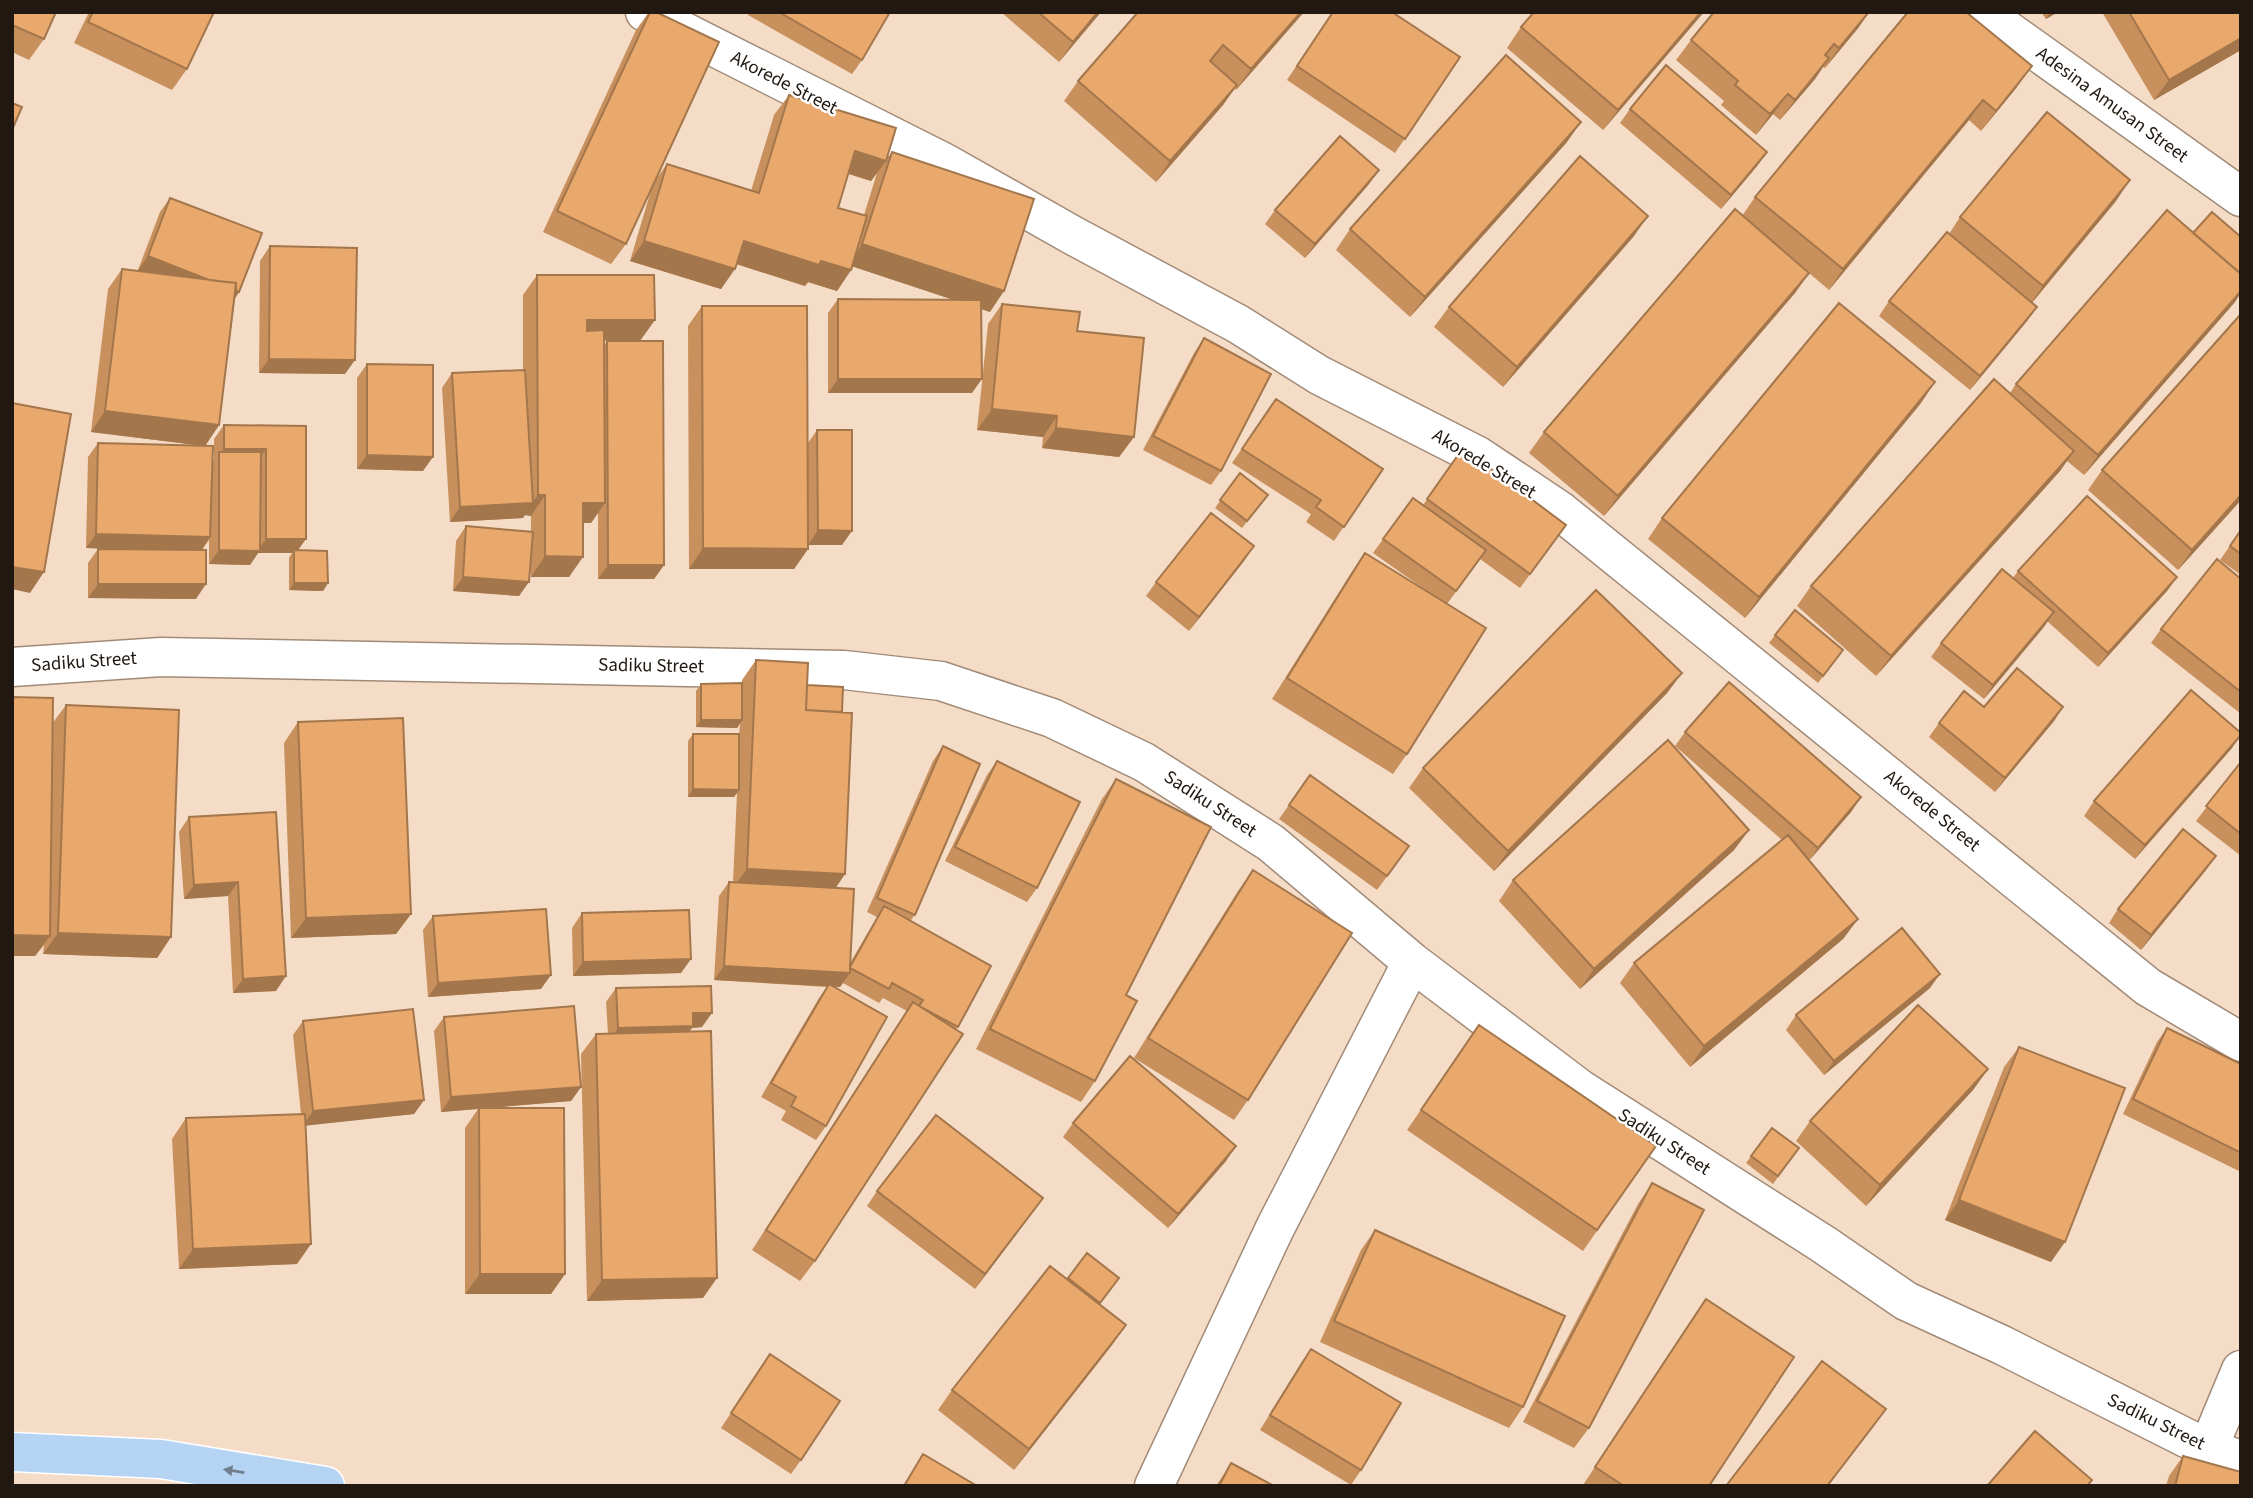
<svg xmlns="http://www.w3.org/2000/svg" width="2253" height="1498" font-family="'Source Sans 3',sans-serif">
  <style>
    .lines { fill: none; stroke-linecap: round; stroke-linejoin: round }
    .street-casing { stroke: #a18b78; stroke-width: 41 }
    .primary-casing { stroke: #fff; stroke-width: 41 }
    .street { stroke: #fff; stroke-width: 38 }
    .primary { stroke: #b5d4f4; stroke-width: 38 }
    .wall { fill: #c8905d; fill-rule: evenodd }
    .shaded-wall { fill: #a3764c }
    .building { fill: #e9a86c; stroke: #a3764c; stroke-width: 2 }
    .oneway { fill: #72808e }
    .labels { text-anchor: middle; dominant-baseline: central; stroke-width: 5; stroke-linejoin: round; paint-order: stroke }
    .street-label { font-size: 19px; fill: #211911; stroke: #fff }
  </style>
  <rect width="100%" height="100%" fill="#f4dcc7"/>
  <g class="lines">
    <defs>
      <path id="street" d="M645,12L945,163L1074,236L1238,324L1319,375L1478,456L1559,510L2148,987L2241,1042
        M1982,12L2241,197
        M12,667L161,657L844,670L941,681L1052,718L1144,762L1271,843L1412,962L1580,1089L1823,1244L1906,1301L2002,1345L2208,1449L2241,1460
        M2208,1449L2241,1370
        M1154,1486L1275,1228L1412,962"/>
      <path id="primary" d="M12,1452L161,1459L325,1486"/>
    </defs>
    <!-- street casing -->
    <use href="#street" class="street-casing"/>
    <!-- primary casing -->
    <use href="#primary" class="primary-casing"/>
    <!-- street -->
    <use href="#street" class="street"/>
    <!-- primary -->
    <use href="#primary" class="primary"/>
  </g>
  <!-- wall -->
  <path class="wall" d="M12,12L44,39L29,60L12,52Z
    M89,12H214L187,69L172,90L74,43Z
    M649,12H656L654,182L667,164L751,191L774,115L789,95L886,160L892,152L990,312L982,309L972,393H828V313L838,299L954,300L852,266L851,270L837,291L808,282L805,286L737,264L721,289L630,261L652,187L626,244L611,264L543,232L636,30ZM877,173L864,215L838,208L848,174L871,181Z
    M750,12H890L862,60L852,74L748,15Z
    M1001,12H1101L1059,62Z
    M1138,12H1304L1236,90L1235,88L1223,105L1156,182L1064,101L1078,81Z
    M1332,12L1460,57L1395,153L1287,80Z
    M1534,12H1704L1603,130L1507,48L1521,27Z
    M1908,12L2017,87L1981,131L1969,120L1829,290L1809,273L1795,293L1604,516L1529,453L1544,432L1742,216L1755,197Z
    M2041,12H2058L2046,19Z
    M2102,12H2241V50L2154,100Z
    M1859,27L1825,68L1823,67L1815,79L1780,120L1773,114L1756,135L1721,105L1724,101L1676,60L1691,40Z
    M1630,109L1767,152L1757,166L1721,209L1620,123Z
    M1567,142L1410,317L1336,250L1350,229Z
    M1369,184L1305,258L1265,224L1275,210Z
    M170,198L239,292L235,299L219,425L205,446L212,462L214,460V439L224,425L306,426L298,550L328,583L323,591L289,590V558L292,553H258L250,565L209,564V540L202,550L196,599L88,598V563L98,549H125L86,548L88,457L98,443L204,446L91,432L108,289L122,269L141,271L138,270L160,212Z
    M2116,201L2032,303L2027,321L1970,390L1879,316L1889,301L1949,234L1960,217Z
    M1634,236L1503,387L1434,327L1449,307Z
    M270,246L345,374L259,373L260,261Z
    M537,275L640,341L604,340V346L607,341L664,565L654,579H598V513L591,523H583L569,577H531V559L519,596L453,591L456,541L466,526L531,532V516L525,515L523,518L450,522L442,388L452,373L523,370V295Z
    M2235,302L2084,475L2067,461L2060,471L1876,676L1797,606L1811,586L2010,393L2016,384Z
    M1002,304L1077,331L1134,437L1119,457L1042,448L1043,437L977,430L988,324Z
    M702,306L808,443L817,430L842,545H808V549L794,569H689L688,326Z
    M2241,314V500L2178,570L2088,490L2102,470Z
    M1204,338L1221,471L1211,485L1143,450L1194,353Z
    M367,364L423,471L357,469V378Z
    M1276,399L1383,469L1334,541L1306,522L1311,514L1232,463Z
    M1921,403L1745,618L1648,539L1662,518Z
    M1463,448L1566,525L1520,588L1480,559L1447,604L1407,754L1393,774L1272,699L1351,573L1365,553L1427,591L1373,553L1413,498L1423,505Z
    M1240,473L1268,495L1242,528L1215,508Z
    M2241,530V575L2220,560Z
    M1244,561L1189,631L1146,596L1156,582Z
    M2018,571L2177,577L2167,591L2098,667L2047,621L1984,699L1931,657L1941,643L2013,578Z
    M2241,579V714L2151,643L2161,629Z
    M1775,635L1843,650L1818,683L1769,643Z
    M756,660L807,685L842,712L845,874L835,888L850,963L877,917L867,912L933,761L943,746L915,915L910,921L991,966L956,1030L815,1261L800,1281L752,1250L907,1011L883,998L879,1003L843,983L840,987H834L826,1126L816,1140L781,1120L786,1111L761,1097L819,998L827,987L714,980L719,896L729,882H733L737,793L734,797H688V741L693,734L739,737L740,724L737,728L696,727V691L701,684L742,683V680Z
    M1682,673L1667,693L1494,871L1409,788L1423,768Z
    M12,697L52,724L66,705L171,937L157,958L43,954L44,945L35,956H12Z
    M1984,707H2063L2054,721L1995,792L1929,737L1939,723Z
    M298,722L411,914L396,934L291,938L284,743Z
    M1685,732L1861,797L1851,812L1809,860L1858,919L1843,939L1690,1067L1620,983L1634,963L1782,840L1675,746Z
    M2232,748L2135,859L2084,816L2094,801Z
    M997,761L1037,888L1027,902L945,861L987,775Z
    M2241,762V856L2196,821Z
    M1310,775L1409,846L1377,890L1279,819Z
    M1116,779L1126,995L1095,1081L1081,1102L976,1049L1102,799Z
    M276,812V991L233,993L228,896L184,899L179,832L189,817Z
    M1749,830L1734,850L1580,989L1499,901L1513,880Z
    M1253,870L1248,1100L1234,1120L1134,1058L1238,891Z
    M2206,870L2141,950L2109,923L2118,909Z
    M582,913L681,973L573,976L572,928Z
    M433,916L541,989L428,997L423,930Z
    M616,988L702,1027L692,1028L689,1032L703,1298L587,1301L581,1054L596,1034H608L606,1002Z
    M1930,988L1824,1075L1786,1030L1796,1015Z
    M444,1017L581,1087L571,1101L487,1108L565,1274L551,1294H465V1128L478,1109L441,1112L434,1031Z
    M303,1021L424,1100L414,1114L305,1125L297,1264L179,1269L172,1139L186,1118L301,1114L293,1035Z
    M1479,1025L1656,1146L1583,1251L1407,1130Z
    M2167,1028L2241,1064V1172L2123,1114L2157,1042Z
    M2019,1047L2051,1262L1945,1220L2004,1067Z
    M1988,1069L1973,1090L1866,1206L1796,1141L1810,1121Z
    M1073,1123L1226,1161L1168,1228L1063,1137Z
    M1772,1128L1799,1148L1773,1184L1746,1163Z
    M1652,1183L1589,1428L1574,1448L1523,1422L1638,1204Z
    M877,1191L1043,1198L975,1289L867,1206Z
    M1375,1230L1523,1407L1509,1428L1320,1342L1361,1250Z
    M1706,1299L1709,1486H1576L1583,1485Z
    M1100,1304L1126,1325L1112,1345L1014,1470L938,1410L952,1390Z
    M1311,1349L1361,1470L1351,1485L1260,1430L1301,1363Z
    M770,1354L801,1460L791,1474L721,1428Z
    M923,1454L977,1486H903Z
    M2183,1456L2241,1486H2166L2169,1476Z
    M1231,1463L1274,1486H1216Z"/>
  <!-- shaded-wall -->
  <path class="shaded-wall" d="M1098,12H1101L1059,62L1073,42Z
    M1301,12H1304L1236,90L1251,69Z
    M1701,12H1704L1603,130L1618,110Z
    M1869,12L1859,27L1825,68L1839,48Z
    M2050,12H2058L2046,19Z
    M2241,38V50L2154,100L2169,80Z
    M1829,58L1815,79L1780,120L1795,100Z
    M2032,66L2017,87L1981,131L1996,111Z
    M1237,85L1223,105L1156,182L1170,161Z
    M1788,94L1773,114L1756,135L1770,114Z
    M1983,100L1969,120L1829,290L1843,269Z
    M1581,122L1567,142L1410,317L1425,297Z
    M855,151L886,161L871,181L841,171Z
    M1767,152L1757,166L1721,209L1731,195Z
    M1379,170L1369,184L1305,258L1315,244Z
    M2130,180L2116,201L2029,306L2043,286Z
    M1648,216L1634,236L1503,387L1517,367Z
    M644,241L735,269L721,289L630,261Z
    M744,241L821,261L851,270L837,291L808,282L805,286L730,262Z
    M862,244L1004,291L990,312L848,265Z
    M148,256L239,292L229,306L138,270Z
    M1809,273L1795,293L1604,516L1618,496Z
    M2241,291V293L2235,302L2084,475L2098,455Z
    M2037,307L2027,321L1970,390L1980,376Z
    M587,320H655L640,341L573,340Z
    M269,359L355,360L345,374L259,373Z
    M838,379H982L972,393H828Z
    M1935,382L1921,403L1745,618L1759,597Z
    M992,409L1057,416L1043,437L977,430Z
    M105,411L219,425L205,446L91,432Z
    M1056,428L1134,437L1119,457L1042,448Z
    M224,449H266L256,463L219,456Z
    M2074,451L2060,471L1876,676L1891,656Z
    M367,455L433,457L423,471L357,469Z
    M538,495H545L531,516L525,515L523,518L450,522L460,507L531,504Z
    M2241,495V500L2178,570L2192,550Z
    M583,503H605L591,523H569Z
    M818,530L852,531L842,545H808Z
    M96,534L210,537L200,552L86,548Z
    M266,539H306L296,553L294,550L292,553H258L250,565L209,564L219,550L257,551Z
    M1254,546L1244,561L1189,631L1199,617Z
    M703,548L808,549L794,569H689Z
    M545,556L583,557L569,577H531Z
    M608,565H664L654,579H598Z
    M12,567L44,572L30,593L12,589Z
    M463,577L529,582L519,596L453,591Z
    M2177,577L2167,591L2098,667L2108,653Z
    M294,583H328L323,591L289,590Z
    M98,584H206L196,599L88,598Z
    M2054,612L2044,627L1984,699L1993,685Z
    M1682,673L1667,693L1494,871L1508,851Z
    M2063,707L2054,721L1995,792L2005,778Z
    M701,720H742L737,728L696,727Z
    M2241,735L2232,748L2135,859L2145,845Z
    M693,789L739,790L734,797H688Z
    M1861,797L1851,812L1808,862L1818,848Z
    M1749,830L1734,850L1580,989L1594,969Z
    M2216,856L2206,870L2141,950L2151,935Z
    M747,869L845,874L831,895L732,889Z
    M238,882L228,896L184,899L194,885Z
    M411,914L396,934L291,938L306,918Z
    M1858,919L1843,939L1690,1067L1704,1046Z
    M58,933L171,937L157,958L43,954Z
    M12,935L50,936L35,956H12Z
    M691,959L681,973L573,976L583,962Z
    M724,966L850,973L840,987L714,980Z
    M1940,974L1930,988L1824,1075L1834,1061Z
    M551,975L541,989L428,997L438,983Z
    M286,976L276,991L233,993L243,979Z
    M693,1013H712L702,1027L692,1028L683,1040L608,1042L618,1028Z
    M1988,1069L1973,1090L1866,1206L1880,1185Z
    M581,1087L571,1101L441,1112L451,1097Z
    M424,1100L414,1114L303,1126L313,1111Z
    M1236,1146L1226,1161L1168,1228L1178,1214Z
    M1043,1198L1033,1212L975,1289L985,1274Z
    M1959,1200L2065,1242L2051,1262L1945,1220Z
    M311,1244L297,1264L179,1269L193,1249Z
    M480,1274H565L551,1294H465Z
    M717,1278L703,1298L587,1301L602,1280Z
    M1126,1325L1112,1345L1014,1470L1029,1449Z
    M1886,1409L1871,1430L1828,1486H1827Z"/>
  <!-- building -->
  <path class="building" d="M12,12H56L44,39L12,25Z
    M93,12H214L187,69L88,22Z
    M650,12H656L719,42L626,244L557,211Z
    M779,12H890L862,60Z
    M1038,12H1098L1073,42Z
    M1138,12H1301L1251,69L1223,45L1210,61L1237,85L1170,161L1078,81Z
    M1333,12H1392L1460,57L1405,139L1297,66Z
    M1534,12H1701L1618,110L1521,27Z
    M1714,12H1869L1839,48L1834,44L1825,55L1829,58L1795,100L1788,94L1770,114L1735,85L1738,81L1691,40Z
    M1908,12H1966L2032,66L1996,111L1983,100L1843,269L1755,197Z
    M2129,12H2241V38L2169,80Z
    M1506,55L1581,122L1425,297L1350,229Z
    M1666,65L1767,152L1731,195L1630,109Z
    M789,95L896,128L886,161L855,151L838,208L867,216L851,270L821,261L819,265L744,241L735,269L644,241L667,164L759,193Z
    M12,103L22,107L12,130Z
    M2047,112L2130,180L2043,286L1960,217Z
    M1340,136L1379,170L1315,244L1275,210Z
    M892,152L1034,199L1004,291L862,244Z
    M1580,156L1648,216L1517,367L1449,307Z
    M170,198L262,233L239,292L236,290V283L209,280L148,256Z
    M1735,209L1809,273L1618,496L1544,432Z
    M2167,210L2241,274V291L2098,455L2016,384Z
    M2212,212L2241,237V274L2193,233Z
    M1947,232L2037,307L1980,376L1889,301Z
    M270,246L357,248L355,360L269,359Z
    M122,269L236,283L219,425L105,411Z
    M537,275H654L655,320H587V331L604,330L605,503H583V557L545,556V495H538Z
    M838,299L981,300L982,379H838Z
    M1839,303L1935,382L1759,597L1662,518Z
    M1002,304L1080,312L1077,331L1144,338L1134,437L1056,428L1057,416L992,409Z
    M702,306H807L808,549L703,548Z
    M2241,314V495L2192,550L2102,470Z
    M1204,338L1271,374L1221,471L1153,436Z
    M607,341H663L664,565H608Z
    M367,364L433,365V457L367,455Z
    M525,370L533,503L460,507L452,373Z
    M1994,379L2074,451L1891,656L1811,586Z
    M1276,399L1383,469L1344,527L1316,507L1321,500L1242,449Z
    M12,403L71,414L44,572L12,567Z
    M224,425L306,426V539H266V449H224Z
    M817,430H852V531L818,530Z
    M98,443L213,446L210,537L96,534Z
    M1463,448L1566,525L1530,574L1427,499Z
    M219,452H261L260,551L219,550Z
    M1240,473L1268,495L1247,521L1220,500Z
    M2087,496L2177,577L2108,653L2018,571Z
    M1413,498L1486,550L1456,591L1383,539Z
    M1211,513L1254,546L1199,617L1156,582Z
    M466,526L533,532L529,582L463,577Z
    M2241,530V554L2230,546Z
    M98,549L206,550V584H98Z
    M294,550L327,551L328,583H294Z
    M1365,553L1486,628L1407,754L1287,678Z
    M2217,559L2241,579V692L2161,629Z
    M2002,569L2054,612L1993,685L1941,643Z
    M1596,590L1682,673L1508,851L1423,768Z
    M1795,610L1843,650L1823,676L1775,635Z
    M756,660L808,663L806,710L852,713L845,874L747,869Z
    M2017,668L2063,707L2005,778L1939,723L1964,691L1984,707Z
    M1729,682L1861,797L1818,848L1685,732Z
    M742,683V720H701V684Z
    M807,685L843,687L842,712L806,710Z
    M2191,690L2241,733V735L2145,845L2094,801Z
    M12,697L53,698L50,936L12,935Z
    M66,705L179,710L171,937L58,933Z
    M403,718L411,914L306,918L298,722Z
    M693,734H739V790L693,789Z
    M1668,740L1749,830L1594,969L1513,880Z
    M943,746L980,764L915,915L877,898Z
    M997,761L1080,802L1037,888L955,847Z
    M2241,762V834L2206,806Z
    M1310,775L1409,846L1387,876L1289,805Z
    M1116,779L1211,827L1126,995L1137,1001L1095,1081L990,1029Z
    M276,812L286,976L243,979L238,882L194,885L189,817Z
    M2183,829L2216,856L2151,935L2118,909Z
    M1788,835L1858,919L1704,1046L1634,963Z
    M1253,870L1352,933L1248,1100L1148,1038Z
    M729,882L854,889L850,967L884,906L991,966L958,1027L919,1006L923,1000L892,983L889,989L850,968V973L724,966Z
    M546,909L551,975L438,983L433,916Z
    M689,910L691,959L583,962L582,913Z
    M1902,928L1940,974L1834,1061L1796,1015Z
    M829,984L887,1017L826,1126L791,1106L796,1097L771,1083Z
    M711,986L712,1013H693V1026L618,1028L616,988Z
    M913,1002L963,1034L815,1261L766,1230Z
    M1918,1005L1988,1069L1880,1185L1810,1121Z
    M574,1006L581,1087L451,1097L444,1017Z
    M413,1009L424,1100L313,1111L303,1021Z
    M1479,1025L1656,1146L1597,1230L1421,1110Z
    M2167,1028L2241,1064V1153L2133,1099Z
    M711,1031L717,1278L602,1280L596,1034Z
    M2019,1047L2125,1088L2065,1242L1959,1200Z
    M1130,1056L1236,1146L1178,1214L1073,1123Z
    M479,1108H564L565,1274H480Z
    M305,1114L311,1244L193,1249L186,1118Z
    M936,1115L1043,1198L985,1274L877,1191Z
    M1772,1128L1799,1148L1778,1176L1751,1156Z
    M1652,1183L1704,1210L1589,1428L1537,1401Z
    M1375,1230L1565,1316L1523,1407L1334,1321Z
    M1087,1253L1119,1278L1100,1303L1068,1278Z
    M1050,1266L1126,1325L1029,1449L952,1390Z
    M1706,1299L1794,1357L1709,1486H1624L1595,1467Z
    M1311,1349L1401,1403L1361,1470L1270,1415Z
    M770,1354L840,1401L801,1460L731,1413Z
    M1822,1361L1886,1409L1827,1486H1726Z
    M2035,1431L2092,1480L2087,1486H1987Z
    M923,1454L977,1486H904Z
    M2183,1456L2241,1472V1486H2175Z
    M1231,1463L1274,1486H1219Z"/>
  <!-- one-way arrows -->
  <defs><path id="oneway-solid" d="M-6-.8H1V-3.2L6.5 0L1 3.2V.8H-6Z" transform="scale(1.75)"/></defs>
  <use class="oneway" href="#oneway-solid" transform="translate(234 1471) rotate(-171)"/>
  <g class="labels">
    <!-- street labels -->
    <g class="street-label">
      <text transform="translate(784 83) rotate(27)">Akorede Street</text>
      <text transform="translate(2112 105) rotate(36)">Adesina Amusan Street</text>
      <text transform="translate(1484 464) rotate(31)">Akorede Street</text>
      <text transform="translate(84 662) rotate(-4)">Sadiku Street</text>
      <text transform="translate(651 666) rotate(1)">Sadiku Street</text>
      <text transform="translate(1210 804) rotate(33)">Sadiku Street</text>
      <text transform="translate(1932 811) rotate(39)">Akorede Street</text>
      <text transform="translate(1664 1142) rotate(33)">Sadiku Street</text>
      <text transform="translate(2156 1422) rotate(26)">Sadiku Street</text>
    </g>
  </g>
  <!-- border -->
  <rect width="2253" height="1498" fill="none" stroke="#211911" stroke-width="28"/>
</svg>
